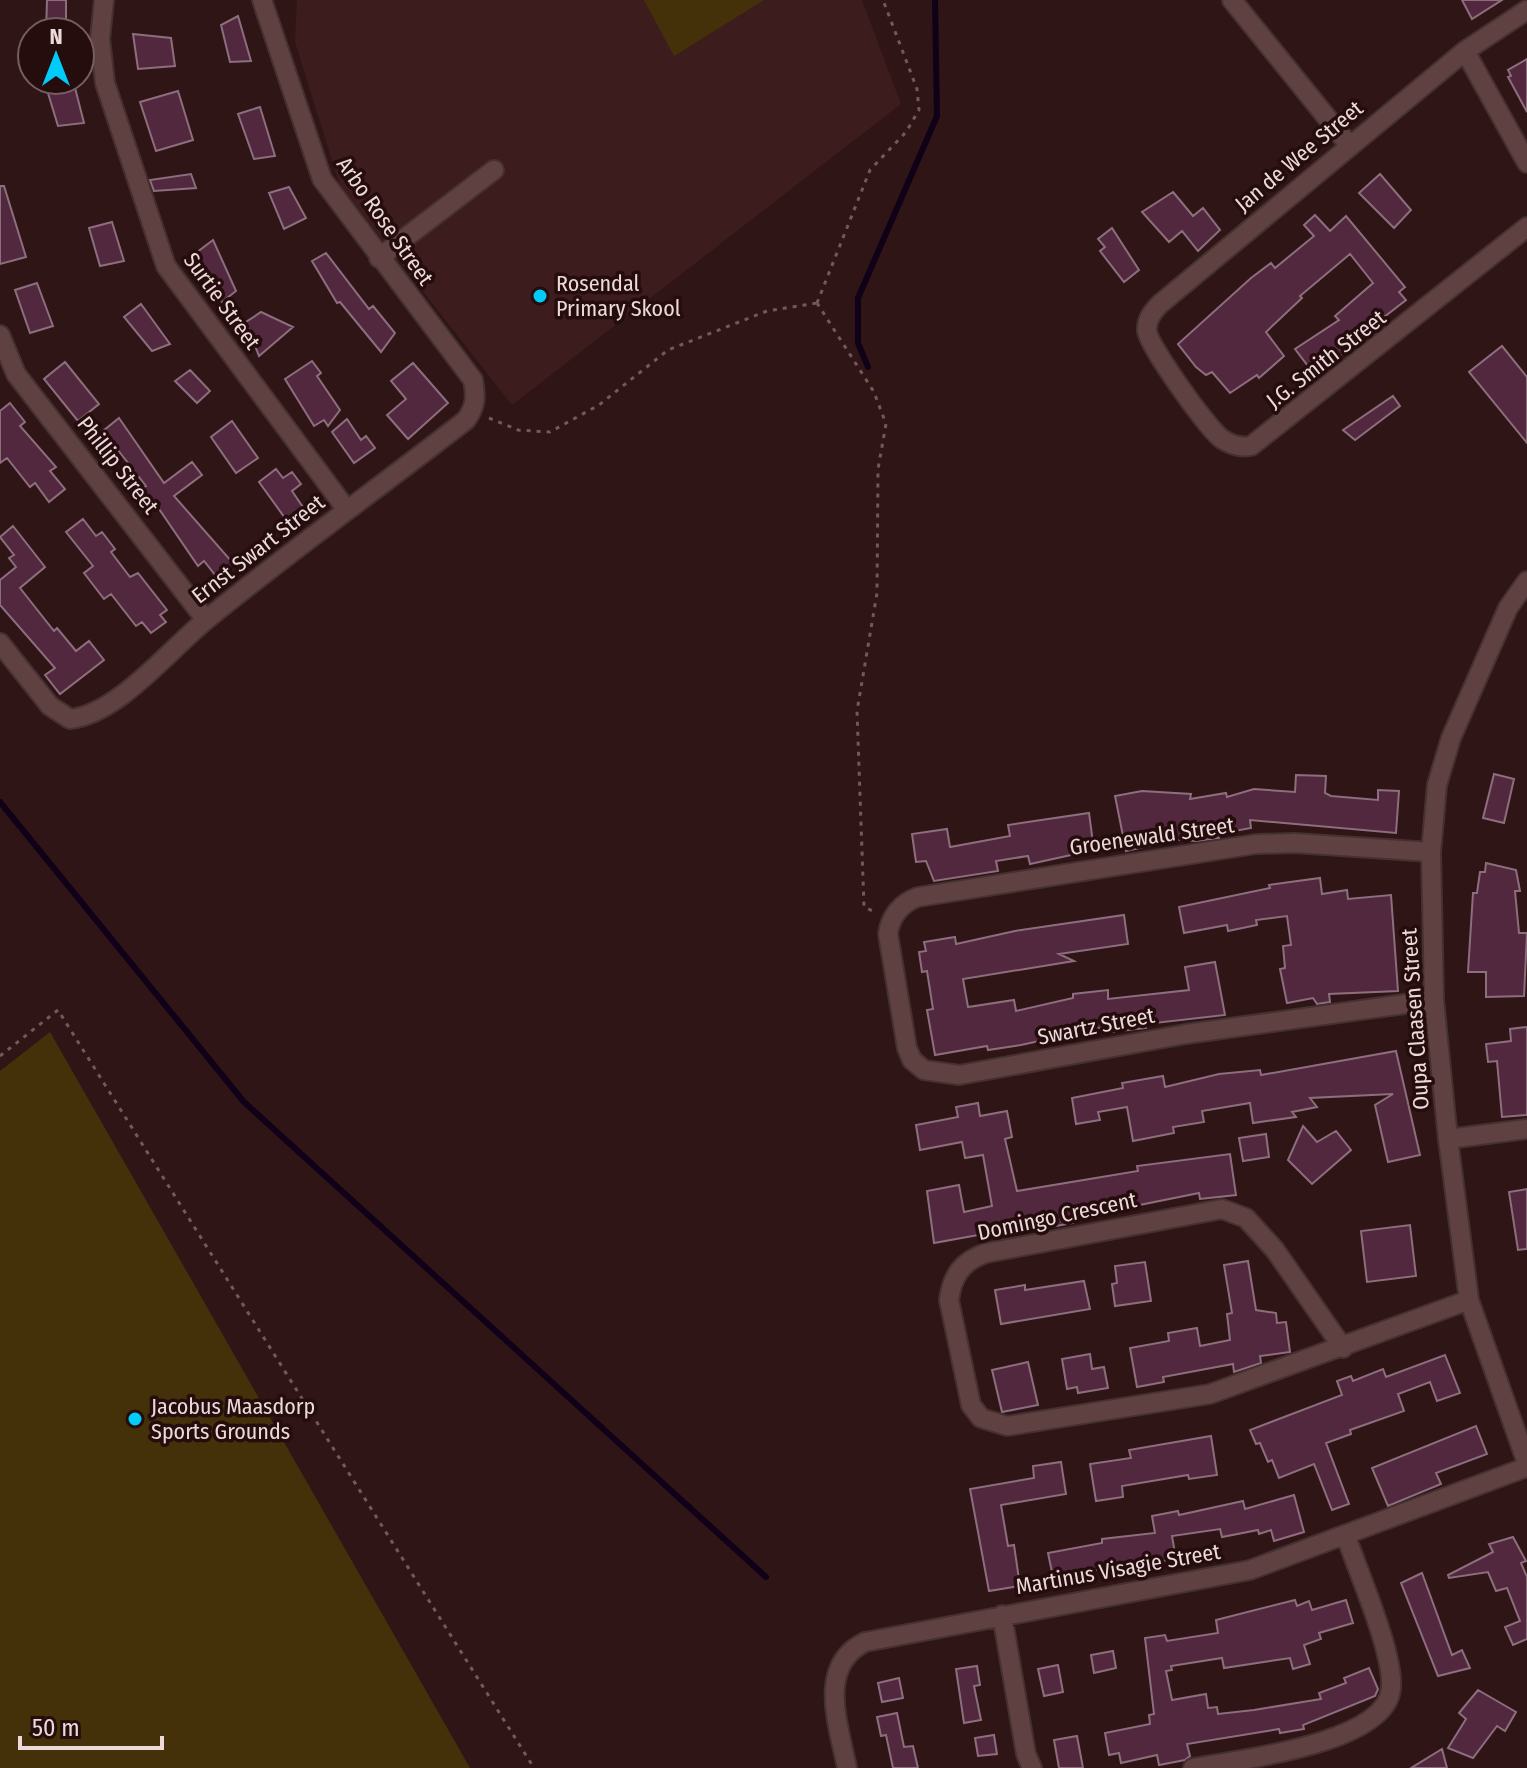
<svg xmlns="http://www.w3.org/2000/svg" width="1527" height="1768" font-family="'Fira Sans Condensed',sans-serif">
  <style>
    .built { fill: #3d1c1d }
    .green { fill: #453109 }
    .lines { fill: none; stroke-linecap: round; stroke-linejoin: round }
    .stream { stroke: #100018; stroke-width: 6 }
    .building { fill: #52283f; stroke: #8c6e7d; stroke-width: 2 }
    .minor-casing { stroke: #453132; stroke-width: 22 }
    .path { stroke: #725a5b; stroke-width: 3; stroke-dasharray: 4 6; stroke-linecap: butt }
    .minor { stroke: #604142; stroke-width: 18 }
    .poi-dot { fill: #00cbf9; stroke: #250c0d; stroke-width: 3 }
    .labels { text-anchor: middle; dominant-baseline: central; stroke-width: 7; stroke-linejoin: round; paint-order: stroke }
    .street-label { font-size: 22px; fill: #ecd9d9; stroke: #250c0d }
    .poi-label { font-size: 22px; fill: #ecd9d9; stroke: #250c0d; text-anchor: start }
  </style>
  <rect width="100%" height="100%" fill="#2f1516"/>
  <!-- built -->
  <path class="built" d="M297,0H862L901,104L512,405L340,186L295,42Z"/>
  <!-- green -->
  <path class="green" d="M644,0H764L674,56Z
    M50,1032L470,1768H0V1071Z"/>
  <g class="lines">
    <!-- stream -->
    <path class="stream" d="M868,367L858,343V298L937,116L935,0
      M0,802L244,1102L766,1577"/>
  </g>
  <!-- building -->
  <path class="building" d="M47,0H66V32H46Z
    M1462,0H1502L1472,19Z
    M238,16L251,61L230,62L221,25Z
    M133,34L171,38L175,66L138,69Z
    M1527,59V112L1508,77L1511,76L1508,70Z
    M44,80H73L84,123L58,126Z
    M178,91L193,140L156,151L140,102Z
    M260,107L275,156L254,159L238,114Z
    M191,174L196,188L154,191L150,180Z
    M1380,174L1411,210L1394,228L1359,193Z
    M0,186H4L26,257L0,264Z
    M289,187L306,218L284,229L269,193Z
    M1173,192L1193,216L1203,208L1220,230L1198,251L1182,231L1169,242L1142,212Z
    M1315,215L1330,231L1346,216L1405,287L1399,292L1406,300L1344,348L1346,350L1317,378L1295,349L1339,320L1335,316L1373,283L1350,254L1300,296L1302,298L1266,332L1284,356L1259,378L1257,375L1230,393L1212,372L1206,375L1196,367L1178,344L1251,278L1271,263L1275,268L1314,236L1304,225Z
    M112,222L124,261L100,266L89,228Z
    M1112,228L1139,270L1124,282L1100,251L1105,247L1098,239Z
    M213,240L236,291L222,302L184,262Z
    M326,253L369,309L373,306L395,333L381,352L340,302L337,303L312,261Z
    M37,283L53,326L30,333L15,290Z
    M141,304L170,344L152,351L124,317Z
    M261,312L293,327L259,356L246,322Z
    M1502,346L1527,377V443L1469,372Z
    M312,361L321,373L317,376L340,410L328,426L324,420L314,426L285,379Z
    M65,362L99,404L78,421L44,379Z
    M413,363L448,403L408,439L387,415L406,399L391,381Z
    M190,370L210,391L197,403L175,381Z
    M1393,396L1400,406L1355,440L1343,430Z
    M10,403L25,422L20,426L56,467L50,471L65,489L49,502L35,483L30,487L7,458L0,463V411Z
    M119,418L164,483L192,462L202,475L174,496L233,563L216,576L204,561L198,566L157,506L152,510L138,492L146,486L103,431Z
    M347,419L361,440L366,436L375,448L354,463L332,432Z
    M232,421L258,458L236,473L211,437Z
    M276,469L283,478L292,472L301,484L292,491L307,513L290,525L259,482Z
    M83,519L96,536L102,532L115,549L111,552L130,577L138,573L167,610L160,615L166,622L151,633L142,622L136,626L111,594L104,599L84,573L93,566L66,532Z
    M13,526L45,567L20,588L54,631L57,628L76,651L89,641L104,660L60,694L45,675L55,668L0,605V580L16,567L9,558L14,555L0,537Z
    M1494,774L1514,779L1504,823L1483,818Z
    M1296,775L1326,776L1325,793L1331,796L1378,800V790L1399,791L1396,833L1250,820L1251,828L1218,834L1219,838L1196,841L1150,838L1152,845L1126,851L1115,796L1142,791L1191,794L1190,799L1226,793L1227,797L1254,789L1295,792Z
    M1089,813L1094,850L1030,864L1028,856L996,861L998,871L934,881L926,861L916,862L912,834L947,829L950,847L1010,836L1008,825Z
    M1486,863L1516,870L1520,891H1515L1519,933H1527L1524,996L1486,997V972H1468L1473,893H1477L1480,872H1485Z
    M1320,878L1322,894L1347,890L1348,899L1391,895L1398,991L1329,994L1330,1002L1317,1004L1313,998L1287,1003L1280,969L1285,968L1283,946L1291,945L1287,916L1256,920L1257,925L1228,931L1227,925L1184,933L1179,907L1270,888L1269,885Z
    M1124,915L1128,944L1059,954L1074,961L963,979L968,1007L1014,1000L1016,1011L1073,998V994L1108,990V999L1189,990L1185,967L1215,962L1225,1015L1145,1024L1146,1028L1112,1032V1027L1061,1032L1062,1036L1021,1045L988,1050L987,1046L935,1055L927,1010L933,1009L927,971L922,972L919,952L926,951L924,942L955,937L956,944L1015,931Z
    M1527,1027V1115L1502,1117L1497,1061L1488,1062L1486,1044L1511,1041L1510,1029Z
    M1396,1051L1420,1155L1388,1162L1375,1105L1393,1094L1310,1098L1317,1107L1292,1112L1296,1117L1253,1123L1250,1103L1202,1111L1204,1122L1173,1127L1174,1133L1133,1141L1127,1107L1098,1112L1100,1120L1076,1124L1072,1098L1123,1088L1122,1083L1163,1076L1165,1087L1219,1074L1260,1070L1261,1075Z
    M978,1103L980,1116L1007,1111L1012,1137L1005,1139L1017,1191L1138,1171L1137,1166L1230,1154L1236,1195L1200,1199L1199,1193L1100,1213L1099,1204L1071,1208L1073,1223L1050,1227L1049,1222L934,1243L927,1191L959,1185L964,1212L992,1206L983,1155L965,1158L962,1142L920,1150L916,1125L958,1117L956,1107Z
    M1303,1126L1317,1142L1336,1131L1351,1150L1312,1184L1288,1160Z
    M1266,1134L1269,1157L1243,1161L1239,1138Z
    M1527,1189V1249L1518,1250L1509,1192Z
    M1410,1225L1416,1276L1367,1282L1361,1231Z
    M1248,1261L1256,1310L1276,1313L1277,1323L1286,1322L1290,1352L1260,1356L1261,1363L1234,1372L1233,1364L1163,1377L1164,1382L1137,1387L1130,1348L1169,1341L1168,1333L1197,1328L1200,1346L1230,1340L1227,1314L1232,1313L1224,1265Z
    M1145,1262L1151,1301L1115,1306L1112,1284L1117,1283L1115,1266Z
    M1084,1281L1090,1309L1001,1324L995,1290L1025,1285V1290Z
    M1090,1354L1092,1369L1104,1367L1108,1388L1078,1393L1077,1387L1067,1389L1062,1359Z
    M1445,1355L1460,1393L1437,1401L1430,1382L1398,1394L1404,1411L1350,1430L1351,1434L1326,1443L1349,1504L1332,1510L1314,1464L1279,1478L1272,1460L1268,1462L1260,1443L1256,1444L1250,1430L1342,1395L1337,1381L1351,1376L1353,1381L1383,1369L1386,1377Z
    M1028,1362L1038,1405L1002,1412L992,1370Z
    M1476,1426L1487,1454L1436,1473L1441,1484L1388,1506L1372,1468Z
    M1211,1436L1217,1475L1189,1479L1188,1475L1122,1486L1123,1497L1096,1501L1090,1464L1131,1458L1129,1450Z
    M1061,1462L1066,1494L1001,1505L1008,1546L1014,1545L1020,1586L989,1591L970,1489L1034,1478L1033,1466Z
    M1294,1495L1304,1532L1274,1541L1271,1530L1259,1534L1258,1530L1222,1537L1220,1529L1172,1536L1176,1559L1081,1572L1082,1577L1054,1582L1048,1553L1102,1543V1539L1155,1533L1152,1516L1178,1511L1179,1515L1243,1501L1245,1509Z
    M1513,1537L1526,1561L1521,1563L1527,1577V1639L1513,1645L1505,1627L1520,1621L1507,1588L1496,1591L1488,1572L1449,1578L1448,1575L1493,1552L1489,1544Z
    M1422,1573L1452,1655L1462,1650L1470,1668L1438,1676L1401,1583Z
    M1295,1600L1297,1606L1309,1601L1312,1610L1346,1600L1353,1623L1319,1633L1321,1639L1304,1645L1310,1664L1293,1669L1290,1658L1224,1668L1222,1658L1171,1666L1172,1670L1166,1671L1172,1700L1206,1694L1208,1708L1217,1707L1218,1714L1254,1710L1321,1699L1319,1693L1346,1683L1344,1678L1369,1668L1378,1689L1375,1696L1303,1725L1304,1729L1280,1733L1279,1729L1187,1744L1190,1756L1185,1760L1159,1765L1157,1755L1121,1763L1119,1753L1109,1755L1105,1733L1150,1724L1149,1715L1154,1714L1145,1638L1165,1635L1167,1641L1218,1633L1216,1620Z
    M1113,1651L1116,1668L1094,1673L1091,1655Z
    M1058,1665L1063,1692L1044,1696L1038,1669Z
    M977,1666L980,1685L974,1686L981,1720L964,1723L956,1669Z
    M899,1678L903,1698L882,1702L878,1683Z
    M1478,1690L1516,1712L1505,1731L1497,1726L1473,1758L1448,1748L1466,1719L1459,1713Z
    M897,1713L904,1747L913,1746L918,1768H893L886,1735L881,1736L877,1717Z
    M994,1735L997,1754L978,1756L975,1738Z
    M1077,1736L1083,1768H1059L1054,1740Z
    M1442,1749L1447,1768H1411Z"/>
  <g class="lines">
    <defs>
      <path id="minor" d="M104,0L100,39L105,83L166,266L347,510
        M1232,0L1349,145
        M1527,10L1465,51L1160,304C1152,312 1146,320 1147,331C1149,347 1208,429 1222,439C1231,445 1240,448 1251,446L1527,227
        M1465,51L1527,163
        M379,258L494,170
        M0,335L16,374L206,620
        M1527,581L1508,608L1451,738L1437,785L1431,852L1434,1000L1448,1139L1469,1300L1527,1463
        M0,643L50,706L70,719C118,714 169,650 206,620C290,551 380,487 466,420C476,406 476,397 473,380L322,179L262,0
        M1431,852L1295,843L1256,844L918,897C901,903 890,917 888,934L907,1048L912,1060L924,1070L959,1075L1186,1034L1434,1000
        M1448,1139L1527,1129
        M1343,1348L1275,1250L1246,1218L1222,1209L986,1253C962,1261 952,1276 949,1300L971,1405L981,1418L1007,1426L1210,1394L1469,1300
        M1002,1615L1026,1754L1032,1768
        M847,1768C839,1726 816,1666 865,1642L1250,1570L1527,1467
        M1193,1768C1238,1760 1387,1744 1391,1688C1394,1653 1358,1572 1346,1536"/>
    </defs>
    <!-- minor casing -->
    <use href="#minor" class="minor-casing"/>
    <!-- path -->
    <path class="path" d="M817,303L874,392L886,424L878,469L877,593L857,711L864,907L877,913
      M817,303L870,170L906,132L919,110L917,89L883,0
      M489,418L518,430L550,432L599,405L668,350L767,311L817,303
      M0,1056L58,1010L534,1768"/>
    <!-- minor -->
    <use href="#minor" class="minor"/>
  </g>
  <!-- markers -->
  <g class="poi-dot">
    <circle cx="540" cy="296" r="8"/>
    <circle cx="135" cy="1419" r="8"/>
  </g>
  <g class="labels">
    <!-- street labels -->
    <g class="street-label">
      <text transform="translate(1299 156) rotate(-40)">Jan de Wee Street</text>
      <text transform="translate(385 221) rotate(55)">Arbo Rose Street</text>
      <text transform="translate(222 301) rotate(54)">Surtie Street</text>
      <text transform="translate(1326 359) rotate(-38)">J.G. Smith Street</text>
      <text transform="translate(118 465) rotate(52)">Phillip Street</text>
      <text transform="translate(258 549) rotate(-38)">Ernst Swart Street</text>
      <text transform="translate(1152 836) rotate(-8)">Groenewald Street</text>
      <text transform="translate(1415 1019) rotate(-94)">Oupa Claasen Street</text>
      <text transform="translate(1096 1026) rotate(-11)">Swartz Street</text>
      <text transform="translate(1057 1216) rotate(-12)">Domingo Crescent</text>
      <text transform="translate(1118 1569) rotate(-10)">Martinus Visagie Street</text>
    </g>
    <!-- poi labels -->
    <g class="poi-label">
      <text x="556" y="283">Rosendal<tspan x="556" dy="25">Primary Skool</tspan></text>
      <text x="151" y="1406">Jacobus Maasdorp<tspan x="151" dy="25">Sports Grounds</tspan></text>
    </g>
  </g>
  <!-- north arrow -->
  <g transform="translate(56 56)"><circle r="38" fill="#250c0d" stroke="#755e5f" stroke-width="2"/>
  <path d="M0-6L14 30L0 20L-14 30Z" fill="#00cbf9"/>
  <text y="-12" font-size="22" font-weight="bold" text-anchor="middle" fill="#ecd9d9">N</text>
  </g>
  <!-- scale -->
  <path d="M20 1736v12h142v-12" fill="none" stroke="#ecd9d9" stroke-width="4"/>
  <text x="32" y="1736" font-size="24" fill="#ecd9d9" stroke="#250c0d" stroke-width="6" paint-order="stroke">50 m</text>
</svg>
